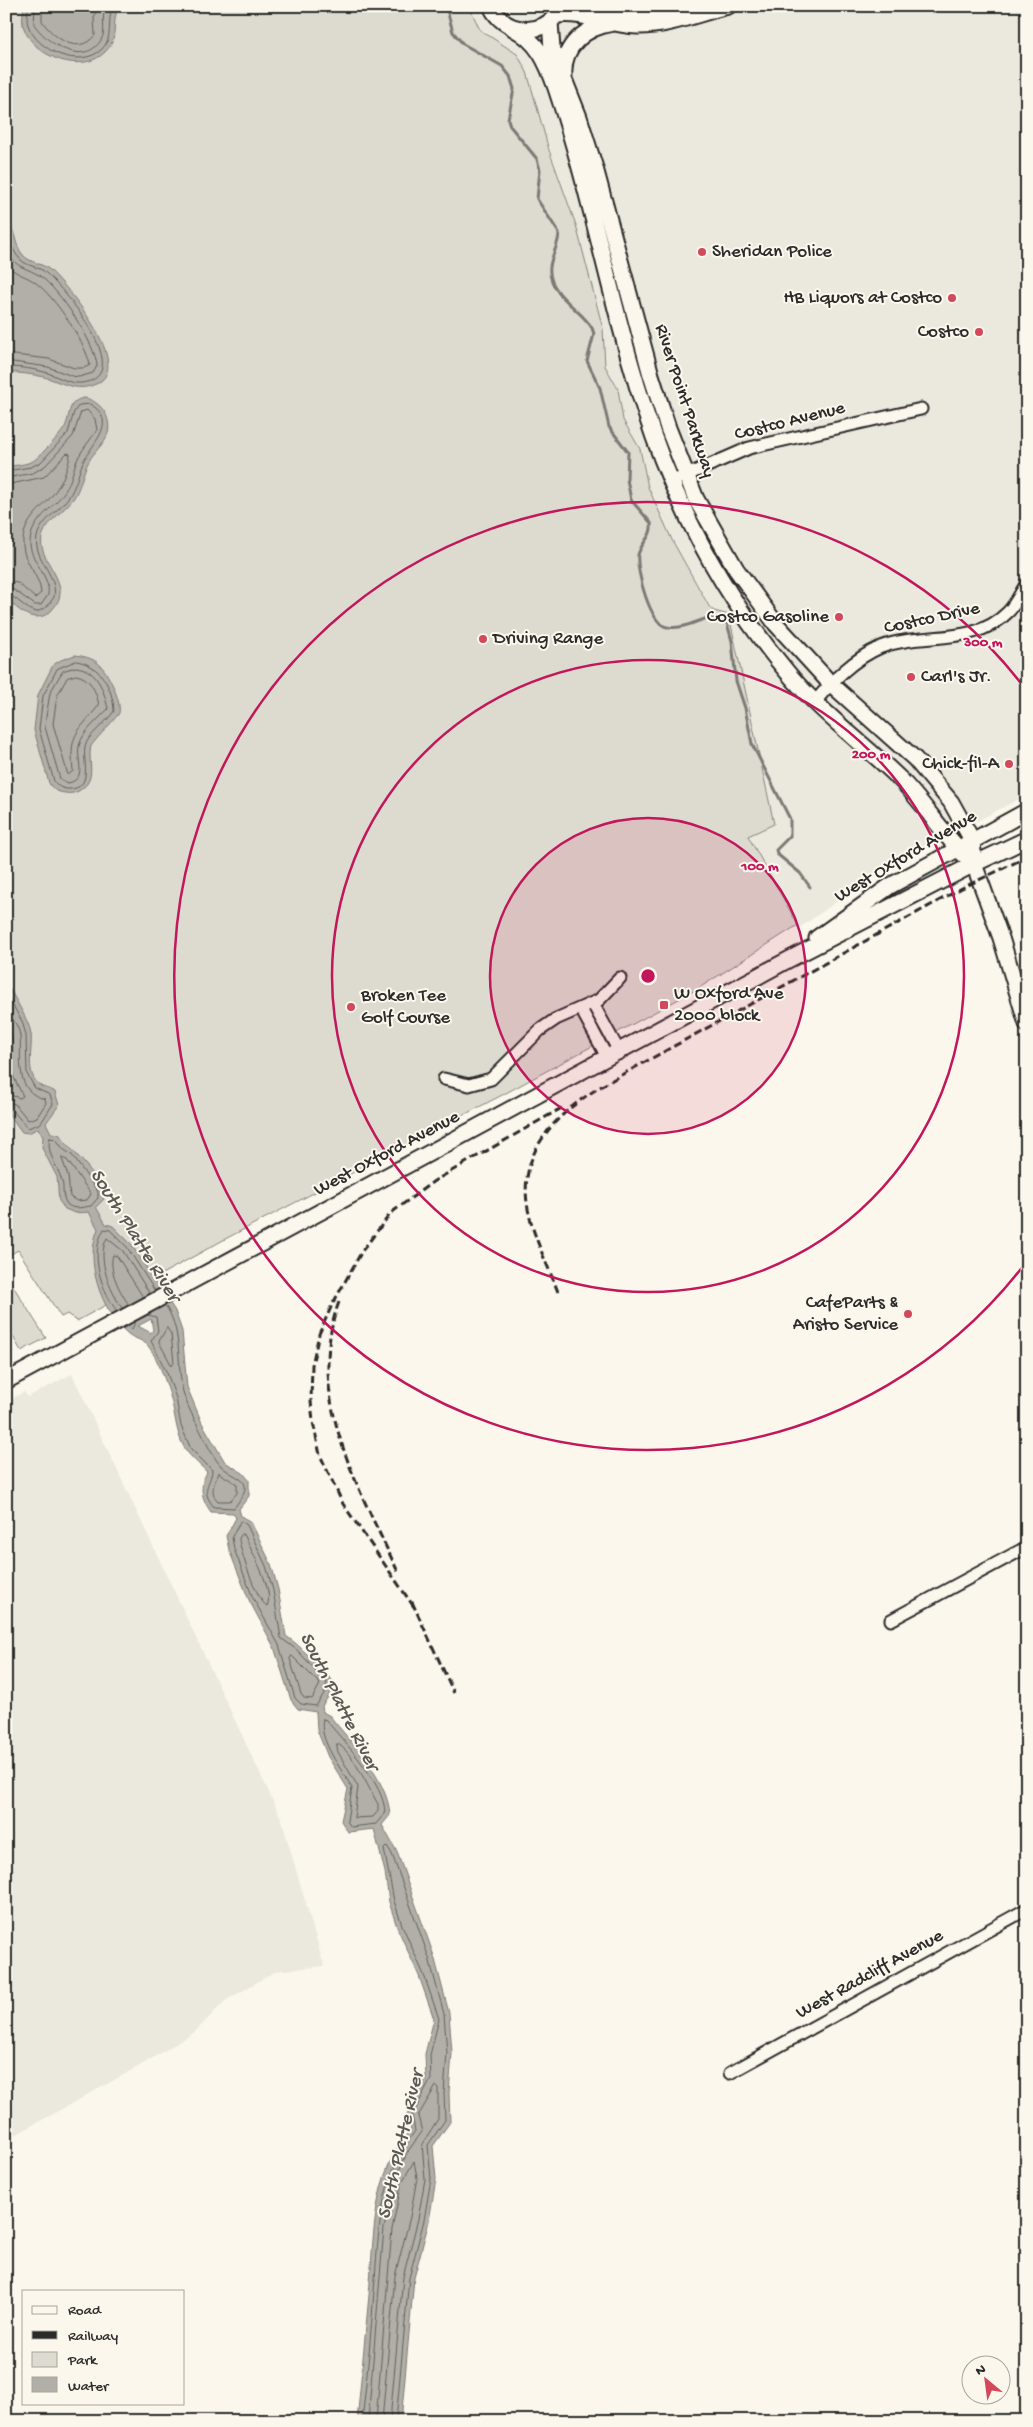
<svg xmlns="http://www.w3.org/2000/svg" width="1033" height="2427" font-family="'Gochi Hand',sans-serif">
  <style>
    .built { fill: #ebe8de }
    .green { fill: #dddad0; stroke: #84827e }
    .water { fill: #b1afa7; stroke: #7b7a75; fill-rule: evenodd }
    .lines { fill: none; stroke-linecap: round; stroke-linejoin: round }
    .shore { stroke: #61605d; stroke-width: 1 }
    .stream { stroke: #7b7a75; stroke-width: 3 }
    .street-casing { stroke: #2b2b2b; stroke-width: 15 }
    .secondary-casing { stroke: #2b2b2b; stroke-width: 19 }
    .street { stroke: #fbf7ec; stroke-width: 11 }
    .secondary { stroke: #fbf7ec; stroke-width: 15 }
    .rail { stroke: #2b2b2b; stroke-width: 3; stroke-dasharray: 8 4; stroke-linecap: butt }
    .ring { fill: none; stroke: #c2185b; stroke-width: 2.5 }
    .poi-dot { fill: #d1495b; stroke: #fbf7ec; stroke-width: 2 }
    .labels { text-anchor: middle; dominant-baseline: central; stroke-width: 4; stroke-linejoin: round; paint-order: stroke }
    .poi-label { font-size: 19px; fill: #2b2b2b; stroke: #fbf7ec; text-anchor: start }
    .street-label { font-size: 19px; fill: #2b2b2b; stroke: #fbf7ec }
    .water-label { font-size: 20px; font-style: italic; fill: #5a5956; stroke: #fbf7ec }
    .centre { fill: #c2185b; stroke: #fbf7ec; stroke-width: 2.5 }
    .ring-label { font-size: 15px; text-anchor: middle; font-weight: bold; fill: #c2185b; stroke: #fbf7ec; stroke-width: 4; stroke-linejoin: round; paint-order: stroke }
  </style>
  <rect width="100%" height="100%" fill="#fbf7ec"/>
  <filter id="ink" filterUnits="userSpaceOnUse"><feTurbulence type="fractalNoise" baseFrequency=".02" numOctaves="2"/><feDisplacementMap in="SourceGraphic" scale="10" xChannelSelector="R" yChannelSelector="G"/><feConvolveMatrix kernelMatrix="1 2 1 2 8 2 1 2 1" color-interpolation-filters="sRGB"/></filter>
  <g filter="url(#ink)">
    <!-- built -->
    <path class="built" d="M469,6H1027V795L882,870L799,928L748,836L773,824L713,611L672,540L648,487L640,449L623,420L618,389L605,366L603,329L576,225L517,54L480,30Z
      M72,1374L281,1818L324,1966L276,1971L225,2001L195,2032L143,2064L6,2140V1402L24,1392L28,1397Z"/>
    <!-- green -->
    <path class="green" d="M6,6H469L480,30L517,54L527,72L549,150L576,225L603,329L605,366L618,389L623,420L640,449L648,487L672,540L710,608L714,611L729,615L774,824L748,836L798,925L699,988L506,1093L227,1238L77,1321L67,1314L61,1317L18,1250L6,1257Z
      M6,1275L46,1338L21,1351L6,1324Z"/>
    <!-- water -->
    <path class="water" d="M24,6H119C110,24 120,38 105,52C81,76 31,56 23,25C22,19 23,12 24,6Z
      M6,217C15,227 14,245 23,255C30,263 42,263 50,270C67,286 135,367 96,384C76,393 62,382 44,377C32,374 19,373 6,372Z
      M85,398C100,401 112,417 108,433C105,443 94,452 89,461C82,473 81,488 73,499C64,511 48,521 43,534C33,561 79,583 51,611C45,617 38,618 30,616C20,612 13,605 6,597V467C15,465 25,465 33,461C36,460 61,434 63,430C72,418 65,400 85,398Z
      M75,655C83,656 92,658 98,663C107,670 122,701 119,713C118,716 95,740 91,746C87,762 98,779 80,790C76,793 71,794 65,793C57,792 53,790 49,783L34,730L38,695L53,665L61,660Z
      M6,982C13,996 30,1022 31,1034C33,1050 24,1075 41,1086C45,1089 50,1088 55,1092L59,1105L46,1123L51,1133L59,1134C73,1154 100,1173 104,1199L96,1207L106,1224L113,1226L131,1244L175,1311L182,1331L187,1387L202,1423L225,1462L243,1473L249,1480V1496L239,1509L241,1516L251,1522L271,1564L278,1589L286,1636C304,1648 317,1666 333,1681L330,1694L322,1706L323,1712L330,1716C351,1743 388,1779 390,1815L382,1825L397,1852L434,1956L449,2013L452,2053L449,2093L450,2122L433,2146L436,2179L429,2221L414,2278L401,2421H357C361,2379 365,2337 369,2295C374,2239 371,2174 411,2129L406,2117L426,2078L425,2054L434,2019L419,1976L397,1927L389,1902L385,1872L374,1829L348,1832L341,1821L348,1789L328,1757L317,1730L316,1712L298,1709L291,1700L274,1647L249,1600L229,1550L226,1536L236,1518L233,1513L211,1512C201,1498 199,1487 207,1472C201,1466 194,1460 188,1453C176,1438 176,1417 171,1399C166,1382 159,1361 149,1347C143,1339 133,1339 127,1333C101,1310 84,1261 98,1229L89,1212L75,1213L65,1209L59,1201L57,1177L42,1148L43,1137L38,1128L29,1133L22,1132L6,1110ZM151,1319L153,1330L151,1333L138,1326Z"/>
    <g class="lines">
      <!-- shore -->
      <path class="shore" d="M28,6C28,12 26,20 28,25C37,51 80,70 102,49C114,37 106,21 113,6
        M35,6L34,24C46,43 84,68 101,40C107,31 100,18 106,6
        M42,6V21C53,37 78,57 95,35L94,18L98,6
        M6,228C9,238 12,251 20,259C27,267 39,266 46,273C65,290 138,377 81,383C69,384 59,377 48,373C35,369 20,367 6,367
        M6,248C16,270 23,265 40,276C59,289 96,344 97,366L93,373L79,377L72,376L48,367L6,361
        M6,264C15,275 26,275 36,283C54,296 86,343 90,365L84,368H74L49,359L6,354
        M6,471L31,467L41,462L68,433L74,412L79,405L90,404C120,422 91,444 83,462C78,474 76,487 68,498C60,509 47,517 40,529C26,554 59,573 54,597L47,607L37,612C24,610 18,596 6,595
        M6,478L33,473L45,466L73,436L81,412L87,410L95,419L97,430C91,439 84,447 79,456C73,467 72,481 65,491C53,509 29,521 30,545C32,563 51,577 48,595L41,605H35L14,590L6,588
        M6,485L44,477L67,453L70,454C69,464 64,479 58,487C46,508 21,518 23,546C24,563 40,576 41,593L35,598L18,583L6,581
        M76,661C100,664 113,688 114,711C107,722 93,731 86,743C80,757 97,791 66,789C61,788 57,786 54,781L39,729L43,696L57,669Z
        M76,667C97,669 104,690 108,709C99,719 82,732 79,746C76,759 88,779 68,783L60,779L45,727L46,717L50,693L59,677L63,671Z
        M76,675C91,677 96,692 99,705C77,734 69,732 73,771L68,775L53,724L57,696L67,678Z
        M6,994L22,1021L26,1035L27,1074L35,1088L50,1095L53,1104L41,1123L28,1128L12,1110L6,1108
        M6,1009C11,1018 19,1025 20,1036C22,1060 14,1092 45,1099L46,1103L37,1117L28,1120L15,1104L6,1102
        M6,1023L12,1037L13,1076L23,1096L20,1098L6,1094
        M50,1138L56,1139L63,1149L72,1155L98,1192V1198L91,1206C84,1207 74,1210 68,1205C63,1200 63,1192 63,1186C61,1170 45,1154 50,1138Z
        M62,1158L67,1160L91,1194L87,1200L77,1201L70,1197L68,1176Z
        M129,1305C120,1292 108,1270 113,1255L117,1256L143,1297
        M122,1308C110,1291 96,1258 107,1238L123,1251L150,1294
        M117,1311C101,1290 89,1254 104,1229L110,1230L127,1247L155,1291
        M127,1326L132,1329L136,1321L148,1315L156,1317L158,1331L151,1341L167,1373L176,1398L181,1426L191,1449L212,1470C211,1485 199,1489 214,1507L234,1508C258,1477 238,1482 221,1466C212,1456 204,1438 198,1426C192,1415 184,1399 182,1387C177,1359 182,1329 165,1305
        M167,1328L171,1334L174,1363L172,1366L159,1342Z
        M219,1473L237,1484V1493L230,1501H218C209,1492 214,1483 219,1473Z
        M241,1521L247,1525L266,1566L273,1590L281,1638L297,1650L327,1682L325,1692L316,1706L301,1704L295,1698L279,1645L253,1598L234,1549L232,1537Z
        M242,1534L245,1536C251,1551 275,1591 267,1606C257,1601 240,1551 239,1539Z
        M292,1656L320,1684L312,1699L304,1698L301,1694L290,1659Z
        M323,1719L326,1720C344,1742 385,1784 385,1813L376,1824L351,1827L347,1821L352,1788C343,1771 317,1739 323,1719Z
        M337,1744C350,1747 370,1791 378,1804V1811L373,1817L354,1818L358,1787L338,1752Z
        M362,2421C367,2378 371,2334 374,2291C379,2232 378,2181 415,2131L412,2116L431,2079L430,2055L439,2019L424,1975L402,1925L394,1901L384,1849L387,1846L392,1854L429,1958L444,2014L447,2053L444,2093L445,2120L428,2145L431,2179L424,2220L409,2278L396,2421
        M368,2421L384,2228L395,2179L408,2151L422,2132L418,2116L436,2086L438,2088V2119L422,2144L425,2179L418,2219L403,2277L390,2421
        M376,2421L392,2229L402,2182L414,2161L417,2178L410,2217L395,2276L382,2421"/>
      <!-- stream -->
      <path class="stream" d="M446,6L453,32L463,44L502,66L510,76L514,89L508,119L510,126L537,159L540,170L537,199L559,233C559,245 551,256 550,267C547,294 581,309 592,328L594,334L587,361L600,388L609,427L628,452L627,479L631,500L651,523C653,537 641,542 638,555C636,571 650,624 667,627C683,630 697,620 712,617L727,623L732,641L736,681L745,708L752,744L790,819V836L776,850L777,854L800,873L810,887"/>
      <defs>
        <path id="street" d="M671,482L749,448L921,409
          M814,703C833,680 853,659 881,647C923,631 974,647 1008,612C1016,604 1021,592 1027,583
          M593,1004L620,1053
          M581,1009L608,1059
          M444,1079L469,1085L491,1079L540,1030L556,1019L599,1000L620,978
          M891,1620L1027,1547
          M730,2073L1027,1909"/>
        <path id="secondary" d="M491,6C503,32 536,38 556,16
          M599,6L641,12L684,6
          M557,15C585,12 609,25 637,26C667,27 699,13 728,6
          M550,22L552,49L579,117L595,168L651,375L668,428L696,499L736,569L776,624L830,683L915,759L951,802L972,840L974,864L1001,938L1027,1024
          M513,28C538,41 547,62 556,88C597,210 616,339 662,459C692,535 735,610 788,673C821,713 863,743 900,779C927,806 945,839 974,864
          M564,75C562,46 585,27 613,23
          M817,938L890,886L1027,811
          M6,1381L786,961L974,864L1027,839"/>
      </defs>
      <!-- street casing -->
      <use href="#street" class="street-casing"/>
      <!-- secondary casing -->
      <use href="#secondary" class="secondary-casing"/>
      <!-- street -->
      <use href="#street" class="street"/>
      <!-- secondary -->
      <use href="#secondary" class="secondary"/>
      <!-- rail -->
      <path class="rail" d="M558,1292C548,1265 533,1237 528,1209C516,1146 565,1106 614,1079L962,888L1027,857
        M339,1302C304,1397 360,1490 399,1574
        M412,1602L454,1693
        M414,1607L343,1504L320,1455L313,1422L311,1401L312,1365L319,1334L332,1305L362,1251L391,1213L434,1181L565,1106"/>
    </g>
  </g>
  <!-- distance rings -->
  <circle cx="648" cy="976" r="158" fill="#c2185b" fill-opacity=".12"/>
  <g class="ring">
    <circle cx="648" cy="976" r="158"/>
    <circle cx="648" cy="976" r="316"/>
    <path d="M1027 1261A474 474 0 1 1 1027 691"/>
  </g>
  <!-- markers -->
  <g class="poi-dot">
    <circle cx="702" cy="252" r="5"/>
    <circle cx="952" cy="298" r="5"/>
    <circle cx="979" cy="332" r="5"/>
    <circle cx="839" cy="617" r="5"/>
    <circle cx="483" cy="639" r="5"/>
    <circle cx="911" cy="677" r="5"/>
    <circle cx="1009" cy="764" r="5"/>
    <rect x="659" y="1000" width="10" height="10" rx="2.5"/>
    <circle cx="351" cy="1007" r="5"/>
    <circle cx="908" cy="1314" r="5"/>
  </g>
  <g class="labels">
    <!-- poi labels -->
    <g class="poi-label">
      <text x="712" y="252">Sheridan Police</text>
      <text x="942" y="298" text-anchor="end">HB Liquors at Costco</text>
      <text x="969" y="332" text-anchor="end">Costco</text>
      <text x="829" y="617" text-anchor="end">Costco Gasoline</text>
      <text x="493" y="639">Driving Range</text>
      <text x="921" y="677">Carl's Jr.</text>
      <text x="999" y="764" text-anchor="end">Chick-fil-A</text>
      <text x="674" y="994">W Oxford Ave<tspan x="674" dy="22">2000 block</tspan></text>
      <text x="361" y="996">Broken Tee<tspan x="361" dy="22">Golf Course</tspan></text>
      <text x="898" y="1303" text-anchor="end">CafeParts &amp;<tspan x="898" dy="22">Aristo Service</tspan></text>
    </g>
    <!-- street labels -->
    <g class="street-label">
      <text transform="translate(684 401) rotate(72)">River Point Parkway</text>
      <text transform="translate(790 422) rotate(-14)">Costco Avenue</text>
      <text transform="translate(932 619) rotate(-12)">Costco Drive</text>
      <text transform="translate(906 857) rotate(-31)">West Oxford Avenue</text>
      <text transform="translate(387 1154) rotate(-28)">West Oxford Avenue</text>
      <text transform="translate(870 1975) rotate(-29)">West Radcliff Avenue</text>
    </g>
    <!-- water labels -->
    <g class="water-label">
      <text transform="translate(134 1236) rotate(58)">South Platte River</text>
      <text transform="translate(338 1702) rotate(63)">South Platte River</text>
      <text transform="translate(402 2145) rotate(-77)">South Platte River</text>
    </g>
  </g>
  <circle cx="648" cy="976" r="8" class="centre"/>
  <g class="ring-label">
    <text x="983" y="646">300 m</text>
    <text x="871" y="758">200 m</text>
    <text x="760" y="870">100 m</text>
  </g>
  <!-- margin -->
  <rect width="1033" height="2427" fill="none" stroke="#fbf7ec" stroke-width="25"/>
  <rect x="12" y="12" width="1008" height="2402" fill="none" stroke="#2b2b2b" stroke-width="2" filter="url(#ink)"/>
  <!-- legend -->
  <rect x="22" y="2290" width="162" height="115" fill="#fbf7ec" stroke="#a8a59f"/>
  <rect x="32" y="2306" width="25" height="8" fill="#fbf7ec" stroke="#a8a59f"/>
  <text x="68" y="2314" font-size="15" fill="#2b2b2b">Road</text>
  <rect x="32" y="2331" width="25" height="8" fill="#2b2b2b" stroke="#a8a59f"/>
  <text x="68" y="2340" font-size="15" fill="#2b2b2b">Railway</text>
  <rect x="32" y="2352" width="25" height="15" fill="#dddad0" stroke="#a8a59f"/>
  <text x="68" y="2364" font-size="15" fill="#2b2b2b">Park</text>
  <rect x="32" y="2377" width="25" height="15" fill="#b1afa7" stroke="#a8a59f"/>
  <text x="68" y="2390" font-size="15" fill="#2b2b2b">Water</text>
  <!-- north arrow -->
  <g transform="translate(986 2380) rotate(331)"><circle r="24" fill="#fbf7ec" stroke="#a8a59f"/>
  <path d="M0-4L9 19L0 12L-9 19Z" fill="#d1495b"/>
  <text y="-8" font-size="14" font-weight="bold" text-anchor="middle" fill="#2b2b2b">N</text>
  </g>
</svg>
